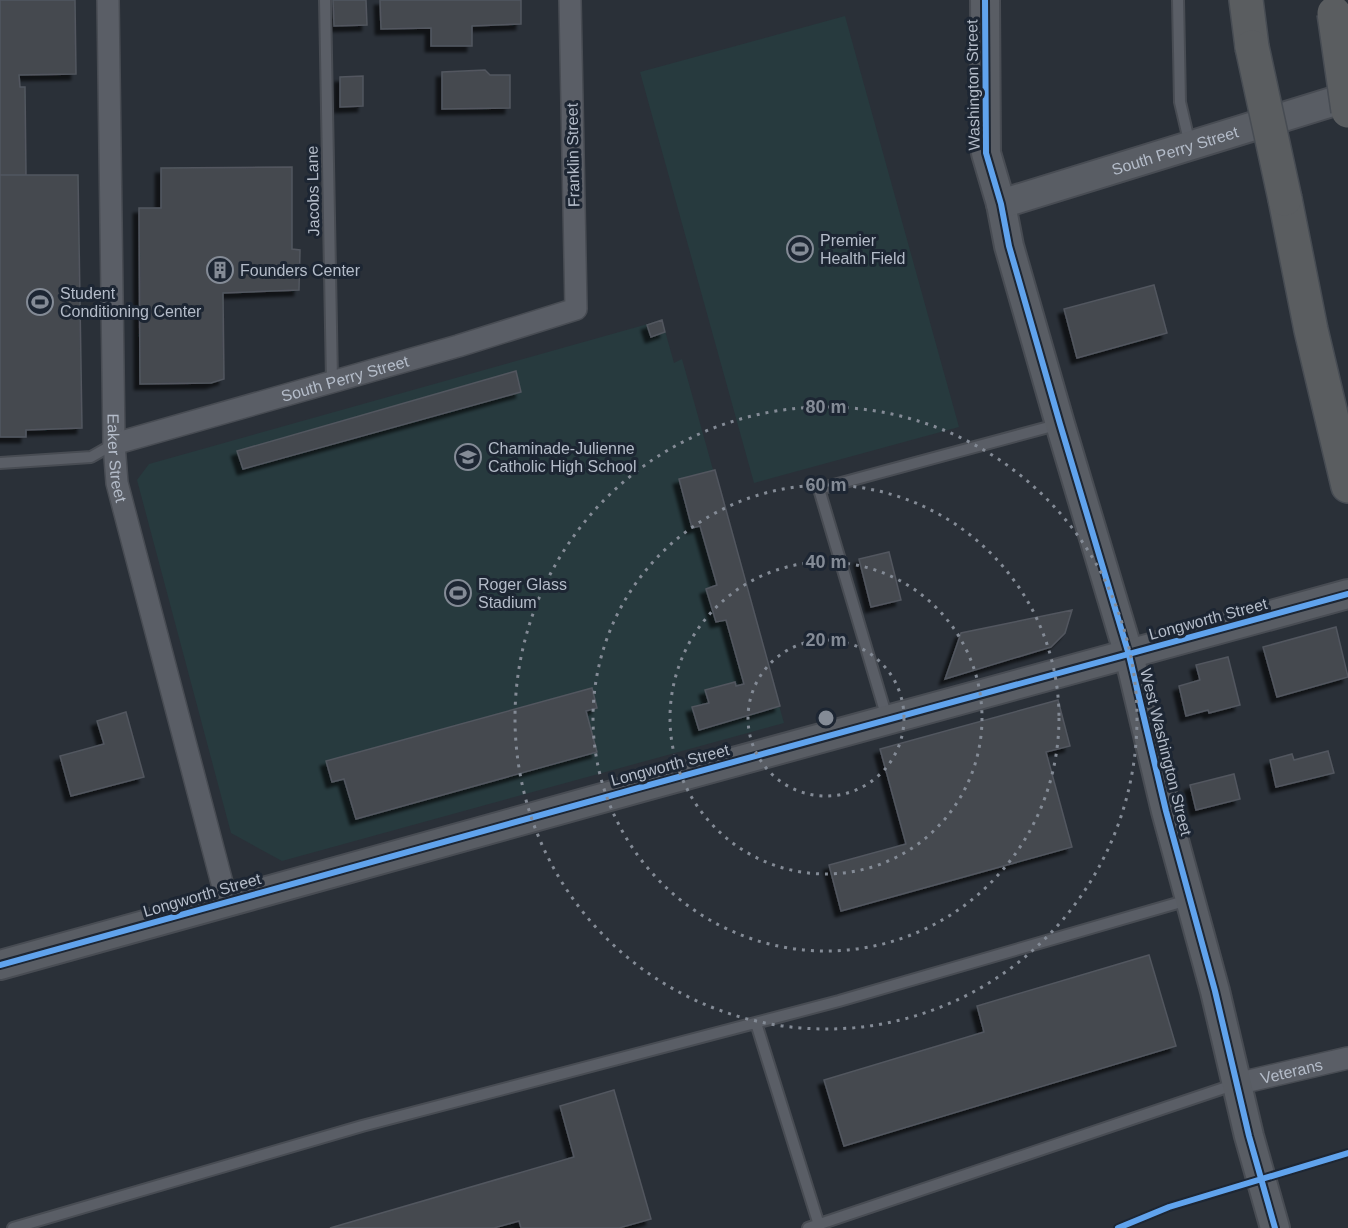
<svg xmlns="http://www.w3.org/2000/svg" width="1348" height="1228" font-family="Helvetica,sans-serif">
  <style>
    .green { fill: #273a3e }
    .building { fill: #444950; stroke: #52575f; stroke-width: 1.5; filter: url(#shadow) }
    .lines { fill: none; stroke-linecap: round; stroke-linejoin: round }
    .lane-casing { stroke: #484c53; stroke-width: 14 }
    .street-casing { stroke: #484c53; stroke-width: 24 }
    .secondary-casing { stroke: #484c53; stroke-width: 32 }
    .highway-casing { stroke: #474c53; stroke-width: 36 }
    .lane { stroke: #5a5e66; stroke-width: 10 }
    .street { stroke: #5a5e66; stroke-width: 21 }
    .secondary { stroke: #595d64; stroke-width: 28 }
    .highway { stroke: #5a5d60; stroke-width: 33 }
    .highway-bridge-casing { stroke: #474c53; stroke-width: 36; stroke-linecap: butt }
    .highway-bridge { stroke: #5a5d60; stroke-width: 33 }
    .cycleway-casing { stroke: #1d2633; stroke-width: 10 }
    .cycleway { stroke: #60a3ed; stroke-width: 6 }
    .ring { fill: none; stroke: #848b96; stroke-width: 3; stroke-dasharray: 3 6 }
    .labels { text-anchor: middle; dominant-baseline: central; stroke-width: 6; stroke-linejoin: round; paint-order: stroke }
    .street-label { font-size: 16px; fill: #b4bcc9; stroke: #1d2633 }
    .poi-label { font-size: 16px; fill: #b4bcc9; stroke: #1d2633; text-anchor: start }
    .centre { fill: #848b96; stroke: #1d2633; stroke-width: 3 }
    .ring-label { font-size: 18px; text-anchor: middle; font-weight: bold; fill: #848b96; stroke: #1d2633; stroke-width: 6; stroke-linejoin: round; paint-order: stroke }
  </style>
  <defs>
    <filter id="shadow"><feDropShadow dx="-5.5" dy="5.5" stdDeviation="1.5" flood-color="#0009"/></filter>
  </defs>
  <rect width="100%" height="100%" fill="#2a3038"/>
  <!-- green -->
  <path class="green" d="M845,16L959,427L754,483L640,72Z
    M662,320L674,363L682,359L784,723L282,861L231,833L137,480L149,464Z"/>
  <!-- building -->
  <path class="building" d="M0,0H75L76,74L19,75L20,87H25L26,175H0Z
    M333,0H366L367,25L334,26Z
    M380,0H521V24L472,26V46H431V28L381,29Z
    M485,70L490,75H510V108L442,109V72Z
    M363,76V106L340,107V77Z
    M292,167V249L300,250L299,290L223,293L224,379L211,383L140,384L139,208H161V168Z
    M0,175H78L82,428L26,430V437H0Z
    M1154,285L1167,333L1077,358L1064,309Z
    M662,320L665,332L651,337L647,325Z
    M516,371L521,392L243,469L237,451Z
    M715,470L780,706L699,730L692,707L709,703L705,690L735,682L736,686L744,684L726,620L716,622L706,589L717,585L700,526L692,528L679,479Z
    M889,552L901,600L871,607L859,559Z
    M1072,610L1065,633L1051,647L945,679L961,633Z
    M1336,627L1348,677L1277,697L1263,647Z
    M1228,657L1240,705L1209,713L1208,710L1186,716L1179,686L1200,680L1196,665Z
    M592,688L597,708L586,711L597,752L356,819L344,779L332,782L326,761Z
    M1058,700L1070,746L1046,752L1072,847L841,911L829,865L906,844L880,749Z
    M126,712L144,777L71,796L60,756L104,744L97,721Z
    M1328,751L1334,773L1276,787L1270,760L1292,754L1294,760Z
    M1234,774L1240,799L1196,810L1190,785Z
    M1149,955L1176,1046L844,1146L824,1080L984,1032L977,1006Z
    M614,1090L651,1219L619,1228H521L519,1221L494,1228H330L574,1157L560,1106Z"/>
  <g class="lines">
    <defs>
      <path id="lane" d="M325,0L332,381
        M1178,0L1180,102L1190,145
        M0,463L91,457L114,444
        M887,718L819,489L1060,424
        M756,1023L819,1225
        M13,1228L362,1126L839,1001L1188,900
        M808,1228L1236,1084"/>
      <g id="street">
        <path id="s1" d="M108,0L114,444L117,483L227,902"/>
        <path id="s2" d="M114,444L458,346L576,309L570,0"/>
        <path id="s3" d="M1236,1084L1348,1058"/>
      </g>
      <g id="secondary">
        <path d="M985,0L986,153L1001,204L1009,246L1060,424L1129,655L1166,811L1215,991L1249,1136L1275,1228"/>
        <path id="s4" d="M1001,204L1348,97"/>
        <path d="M0,965L642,787L1348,594"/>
      </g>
      <path id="highway" d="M1246,0L1252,47
        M1285,199L1311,330L1348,486"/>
    </defs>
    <!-- lane casing -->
    <use href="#lane" class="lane-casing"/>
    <!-- street casing -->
    <use href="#street" class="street-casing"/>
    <!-- secondary casing -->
    <use href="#secondary" class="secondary-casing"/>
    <!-- highway casing -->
    <use href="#highway" class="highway-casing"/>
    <!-- lane -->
    <use href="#lane" class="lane"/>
    <!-- street -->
    <use href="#street" class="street"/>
    <!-- secondary -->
    <use href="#secondary" class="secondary"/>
    <!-- highway -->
    <use href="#highway" class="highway"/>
    <defs>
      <path id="highway-bridge" d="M1334,13L1348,111
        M1252,47L1285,199"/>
    </defs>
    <!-- highway-bridge casing -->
    <use href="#highway-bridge" class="highway-bridge-casing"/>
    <!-- highway-bridge -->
    <use href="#highway-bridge" class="highway-bridge"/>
    <defs>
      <path id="cycleway" d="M985,0L986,153L1001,204L1009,246L1060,424L1129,655L1166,811L1215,991L1249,1136L1275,1228
        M0,965L642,787L1348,594
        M1118,1228L1169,1207L1348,1153"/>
    </defs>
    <!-- cycleway casing -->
    <use href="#cycleway" class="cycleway-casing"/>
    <!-- cycleway -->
    <use href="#cycleway" class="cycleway"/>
  </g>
  <!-- distance rings -->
  <g class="ring">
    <circle cx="826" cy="718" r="78"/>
    <circle cx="826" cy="718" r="156"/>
    <circle cx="826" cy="718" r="233"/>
    <circle cx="826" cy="718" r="311"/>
  </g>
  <!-- icons -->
  <defs>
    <symbol id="stadium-ring" viewBox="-11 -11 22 22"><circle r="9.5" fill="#1d2633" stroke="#848b96" stroke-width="1.5"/><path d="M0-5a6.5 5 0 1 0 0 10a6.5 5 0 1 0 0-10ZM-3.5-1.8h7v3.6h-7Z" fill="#848b96"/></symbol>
    <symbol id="building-ring" viewBox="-11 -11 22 22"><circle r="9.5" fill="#1d2633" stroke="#848b96" stroke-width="1.5"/><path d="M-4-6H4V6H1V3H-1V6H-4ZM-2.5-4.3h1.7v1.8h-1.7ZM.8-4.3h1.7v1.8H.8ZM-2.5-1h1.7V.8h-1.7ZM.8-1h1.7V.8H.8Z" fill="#848b96"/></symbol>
    <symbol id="school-ring" viewBox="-11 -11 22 22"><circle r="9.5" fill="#1d2633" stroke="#848b96" stroke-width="1.5"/><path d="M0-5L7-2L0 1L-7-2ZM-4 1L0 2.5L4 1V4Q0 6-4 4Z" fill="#848b96"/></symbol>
  </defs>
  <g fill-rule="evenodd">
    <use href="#stadium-ring" x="785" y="234" width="30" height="30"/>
    <use href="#building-ring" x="205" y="255" width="30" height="30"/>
    <use href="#stadium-ring" x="25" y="287" width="30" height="30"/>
    <use href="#school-ring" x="453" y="442" width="30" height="30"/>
    <use href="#stadium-ring" x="443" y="578" width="30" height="30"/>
  </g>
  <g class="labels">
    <!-- street labels -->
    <g class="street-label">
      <text transform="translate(973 85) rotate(-91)">Washington Street</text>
      <text stroke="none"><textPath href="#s4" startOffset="182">South Perry Street</textPath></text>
      <text transform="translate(573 155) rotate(-91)">Franklin Street</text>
      <text transform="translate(313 191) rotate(-91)">Jacobs Lane</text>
      <text stroke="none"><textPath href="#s2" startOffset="240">South Perry Street</textPath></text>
      <text stroke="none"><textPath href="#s1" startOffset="458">Eaker Street</textPath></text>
      <text transform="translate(1208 619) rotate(-15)">Longworth Street</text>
      <text transform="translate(1166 752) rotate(76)">West Washington Street</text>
      <text transform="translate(670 765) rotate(-15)">Longworth Street</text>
      <text transform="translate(202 895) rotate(-16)">Longworth Street</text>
      <text stroke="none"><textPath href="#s3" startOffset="57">Veterans</textPath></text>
    </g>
    <!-- poi labels -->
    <g class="poi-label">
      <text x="820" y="240">Premier<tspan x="820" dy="18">Health Field</tspan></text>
      <text x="240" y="270">Founders Center</text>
      <text x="60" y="293">Student<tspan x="60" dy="18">Conditioning Center</tspan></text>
      <text x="488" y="448">Chaminade-Julienne<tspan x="488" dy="18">Catholic High School</tspan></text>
      <text x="478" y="584">Roger Glass<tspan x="478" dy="18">Stadium</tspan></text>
    </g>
  </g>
  <circle cx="826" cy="718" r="9" class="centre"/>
  <g class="ring-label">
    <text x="826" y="413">80 m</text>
    <text x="826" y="491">60 m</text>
    <text x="826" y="568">40 m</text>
    <text x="826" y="646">20 m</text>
  </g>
</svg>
